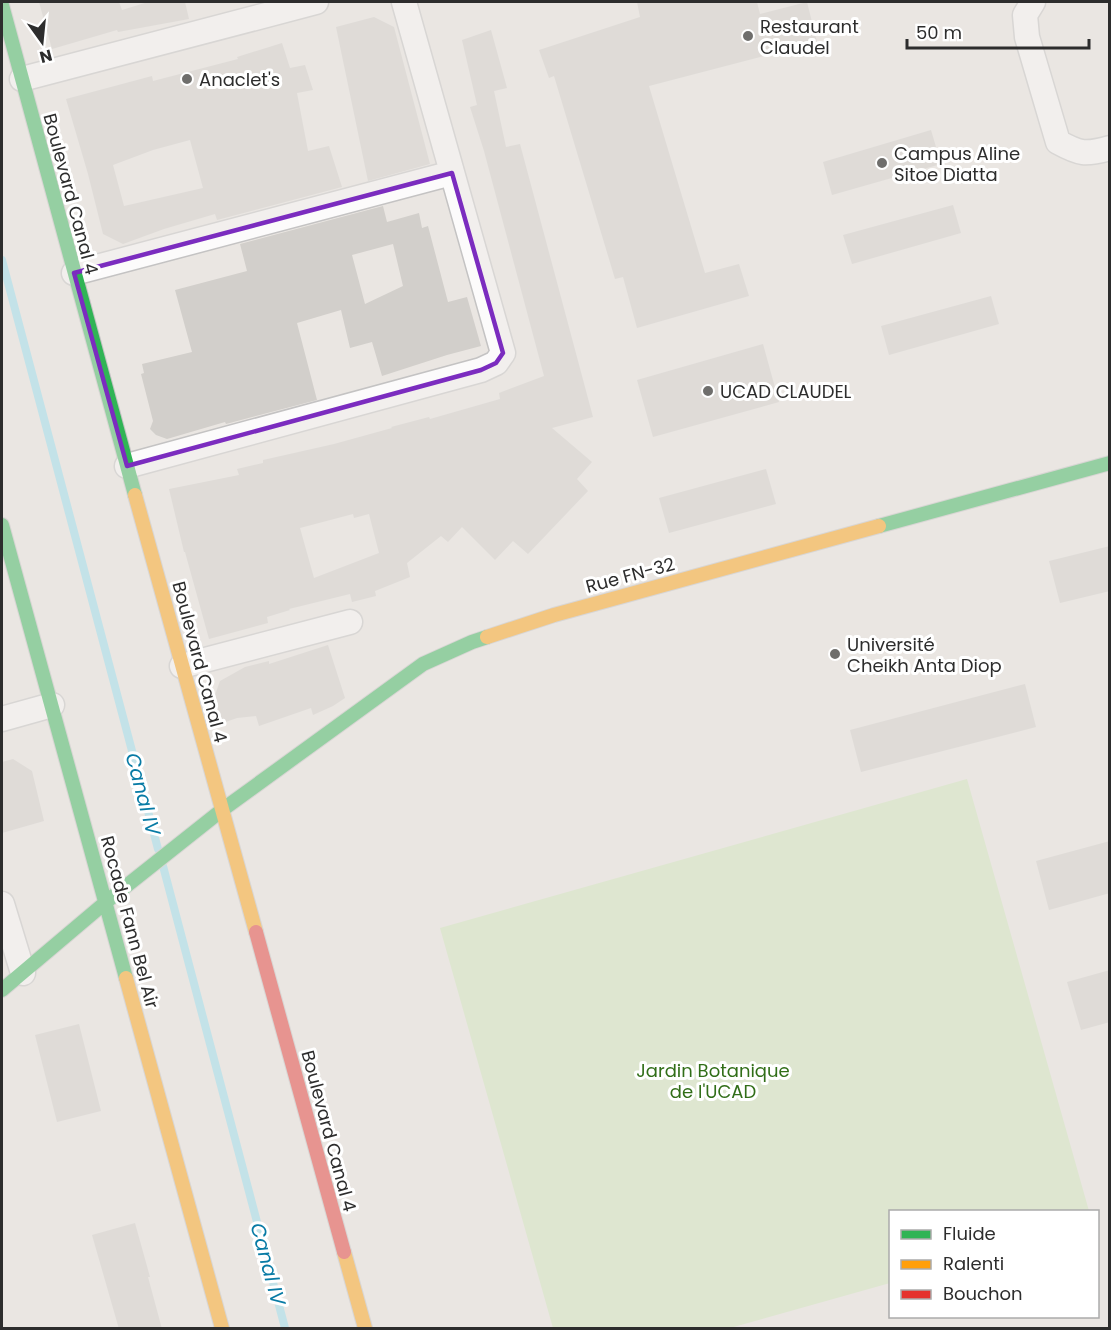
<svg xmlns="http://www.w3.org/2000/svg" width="1111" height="1330" font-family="Poppins,sans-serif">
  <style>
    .green { fill: #d0e7ba }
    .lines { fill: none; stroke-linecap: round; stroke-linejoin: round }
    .stream { stroke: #94deef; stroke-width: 8 }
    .building { fill: #d2cfcb; fill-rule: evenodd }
    .street-casing { stroke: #c4c3c3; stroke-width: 27 }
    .fast-casing { stroke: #c4c3c3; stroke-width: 16 }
    .slow-casing { stroke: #c4c3c3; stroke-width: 16 }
    .jam-casing { stroke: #c4c3c3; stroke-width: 16 }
    .street { stroke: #fcfbfb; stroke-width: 24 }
    .fast { stroke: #30b455; stroke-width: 14 }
    .slow { stroke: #ff9f0a; stroke-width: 14 }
    .jam { stroke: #e5322d; stroke-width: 14 }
    .marked { fill: none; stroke: #7b2cbf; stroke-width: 4.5; stroke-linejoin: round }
    .poi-dot { fill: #6f6e6c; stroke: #fff; stroke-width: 2 }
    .labels { text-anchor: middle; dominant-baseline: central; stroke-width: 6; stroke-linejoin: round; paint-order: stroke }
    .poi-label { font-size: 18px; fill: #2d2d2d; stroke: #fff; text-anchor: start }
    .street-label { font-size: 18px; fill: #2d2d2d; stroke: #fff }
    .park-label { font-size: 18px; fill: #316e18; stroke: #fff }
    .water-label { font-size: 20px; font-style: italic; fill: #087ba5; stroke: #fff }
  </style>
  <rect width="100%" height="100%" fill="#eae6e2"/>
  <!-- green -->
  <path class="green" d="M967,779L1089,1211L890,1212V1283L730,1328H553L440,928Z"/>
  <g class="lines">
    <!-- stream -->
    <path class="stream" d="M2,260L158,849
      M163,866L285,1328"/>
  </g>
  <!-- building -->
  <path class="building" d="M39,2H119L122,10L148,2H185L189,19L118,32L117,30L52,49Z
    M637,2H757L760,14L807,2L817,42L649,86L705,273L739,264L749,296L637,328L623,277L615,279L554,76L549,78L539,50L640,17Z
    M374,17L394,27L430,164L368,181L336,27Z
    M491,30L507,88L494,91L506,147L520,144L593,417L552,428L592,462L577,479L588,491L528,554L513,541L495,560L462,527L448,542L441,536L407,563L410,577L375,591L376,596L352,602L350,594L289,609L290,610L267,617L268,623L209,639L185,552H184L169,489L239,475L237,469L263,463V460L334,444L392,428L391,427L429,417L430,419L500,399L499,393L544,376L484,151L470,107L477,105L462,40ZM353,514L354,518L369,514L379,553L314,578L300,528Z
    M282,43L290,68L305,65L313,90L297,93L308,151L329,146L342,187L217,220L215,214L164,229L123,244L103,234L88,174L66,99L152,76L153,81L238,59L237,57ZM190,140L203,188L124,206L113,165L153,150Z
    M931,130L941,164L832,195L823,162Z
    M953,205L961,233L852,264L843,235Z
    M383,206L387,222L419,213L422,228L428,226L448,302L467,297L481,346L447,355L382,376L372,342L350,348L341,310L297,323L317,400L226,424L225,422L167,439L156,435L150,429L153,421L141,374L144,373L142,364L192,352L175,290L247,271L240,244ZM393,244L403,286L365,304L352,255Z
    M991,296L999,324L889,355L881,326Z
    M763,344L779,402L653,437L637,380Z
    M766,469L776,504L669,533L659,498Z
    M1110,546V591L1060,603L1049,561Z
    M328,645L345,698L333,706L313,715L311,708L259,726L256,716L237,718L220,724L215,695L220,681L245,667L269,661V664Z
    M1025,684L1036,727L861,772L850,730Z
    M13,759L32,771L44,821L2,833V762Z
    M1110,841V893L1049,910L1036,861Z
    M1110,970V1022L1081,1030L1067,982Z
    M79,1024L101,1111L57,1122L35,1035Z
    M135,1223L150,1277H148L162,1329H119L92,1235Z"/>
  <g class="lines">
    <defs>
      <path id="street" d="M1033,2L1025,15L1027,37L1058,142C1080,154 1085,155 1110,148
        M22,79L316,2
        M74,273L452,173
        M127,466L481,370L496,363L503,353L404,2
        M182,666L350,622
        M2,719L52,705
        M2,904L23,973"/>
      <path id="fast" d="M2,5L135,495
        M2,525L126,978
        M879,526L1110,463
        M2,990L106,902L222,810L423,664L472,642L487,637"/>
      <path id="slow" d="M135,495L256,932
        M487,637L554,615L879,526
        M126,978L222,1328
        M344,1252L365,1328"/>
      <path id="jam" d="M256,932L344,1252"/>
    </defs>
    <!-- street casing -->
    <use href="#street" class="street-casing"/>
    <!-- fast casing -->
    <use href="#fast" class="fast-casing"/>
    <!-- slow casing -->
    <use href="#slow" class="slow-casing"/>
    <!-- jam casing -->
    <use href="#jam" class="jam-casing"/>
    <!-- street -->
    <use href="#street" class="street"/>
    <!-- fast -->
    <use href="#fast" class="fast"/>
    <!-- slow -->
    <use href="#slow" class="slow"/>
    <!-- jam -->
    <use href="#jam" class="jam"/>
  </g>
  <!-- marked area -->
  <path d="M0 0H1111V1330H0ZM452,173L503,353L496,363L481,370L127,466L74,273Z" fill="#eae6e2" fill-opacity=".55" fill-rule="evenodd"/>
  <path class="marked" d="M452,173L503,353L496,363L481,370L127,466L74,273Z"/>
  <!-- markers -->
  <g class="poi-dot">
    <circle cx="748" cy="36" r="6"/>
    <circle cx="187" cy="79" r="6"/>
    <circle cx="882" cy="163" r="6"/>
    <circle cx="708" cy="391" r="6"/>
    <circle cx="835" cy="654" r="6"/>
  </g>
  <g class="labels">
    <!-- poi labels -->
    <g class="poi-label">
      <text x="760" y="26">Restaurant<tspan x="760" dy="21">Claudel</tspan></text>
      <text x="199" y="79">Anaclet's</text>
      <text x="894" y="153">Campus Aline<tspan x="894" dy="21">Sitoe Diatta</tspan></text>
      <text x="720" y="391">UCAD CLAUDEL</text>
      <text x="847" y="644">Université<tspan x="847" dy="21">Cheikh Anta Diop</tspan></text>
    </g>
    <!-- street labels -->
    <g class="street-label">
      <text transform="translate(71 194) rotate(75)">Boulevard Canal 4</text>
      <text transform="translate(630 575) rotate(-15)">Rue FN-32</text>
      <text transform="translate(200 662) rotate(75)">Boulevard Canal 4</text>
      <text transform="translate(130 922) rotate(75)">Rocade Fann Bel Air</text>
      <text transform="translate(329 1131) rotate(75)">Boulevard Canal 4</text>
    </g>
    <!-- park labels -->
    <g class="park-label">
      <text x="713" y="1070">Jardin Botanique<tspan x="713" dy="21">de l'UCAD</tspan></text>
    </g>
    <!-- water labels -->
    <g class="water-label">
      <text transform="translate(143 794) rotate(75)">Canal IV</text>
      <text transform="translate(268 1264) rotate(75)">Canal IV</text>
    </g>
  </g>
  <!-- border -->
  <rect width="1111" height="1330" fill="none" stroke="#2d2d2d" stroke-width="6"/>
  <!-- legend -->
  <rect x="889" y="1210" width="210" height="108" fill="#ffffff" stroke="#ababab" stroke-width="1.5"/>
  <rect x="901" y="1230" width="30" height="9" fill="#30b455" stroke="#ababab" stroke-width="1.5"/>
  <text x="943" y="1240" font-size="18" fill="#2d2d2d">Fluide</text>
  <rect x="901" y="1260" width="30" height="9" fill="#ff9f0a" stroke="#ababab" stroke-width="1.5"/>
  <text x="943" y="1270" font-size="18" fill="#2d2d2d">Ralenti</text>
  <rect x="901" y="1290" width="30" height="9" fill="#e5322d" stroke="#ababab" stroke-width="1.5"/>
  <text x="943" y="1300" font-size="18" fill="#2d2d2d">Bouchon</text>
  <!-- north arrow -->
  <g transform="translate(42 42) rotate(165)" stroke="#ffffff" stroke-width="4.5" paint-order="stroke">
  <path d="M0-4.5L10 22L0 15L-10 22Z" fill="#2d2d2d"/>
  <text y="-9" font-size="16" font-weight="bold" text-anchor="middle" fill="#2d2d2d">N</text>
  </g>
  <!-- scale -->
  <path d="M907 39v9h182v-9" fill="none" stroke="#2d2d2d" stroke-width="3"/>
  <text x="916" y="39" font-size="18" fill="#2d2d2d" stroke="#ffffff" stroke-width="4.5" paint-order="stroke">50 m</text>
</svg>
